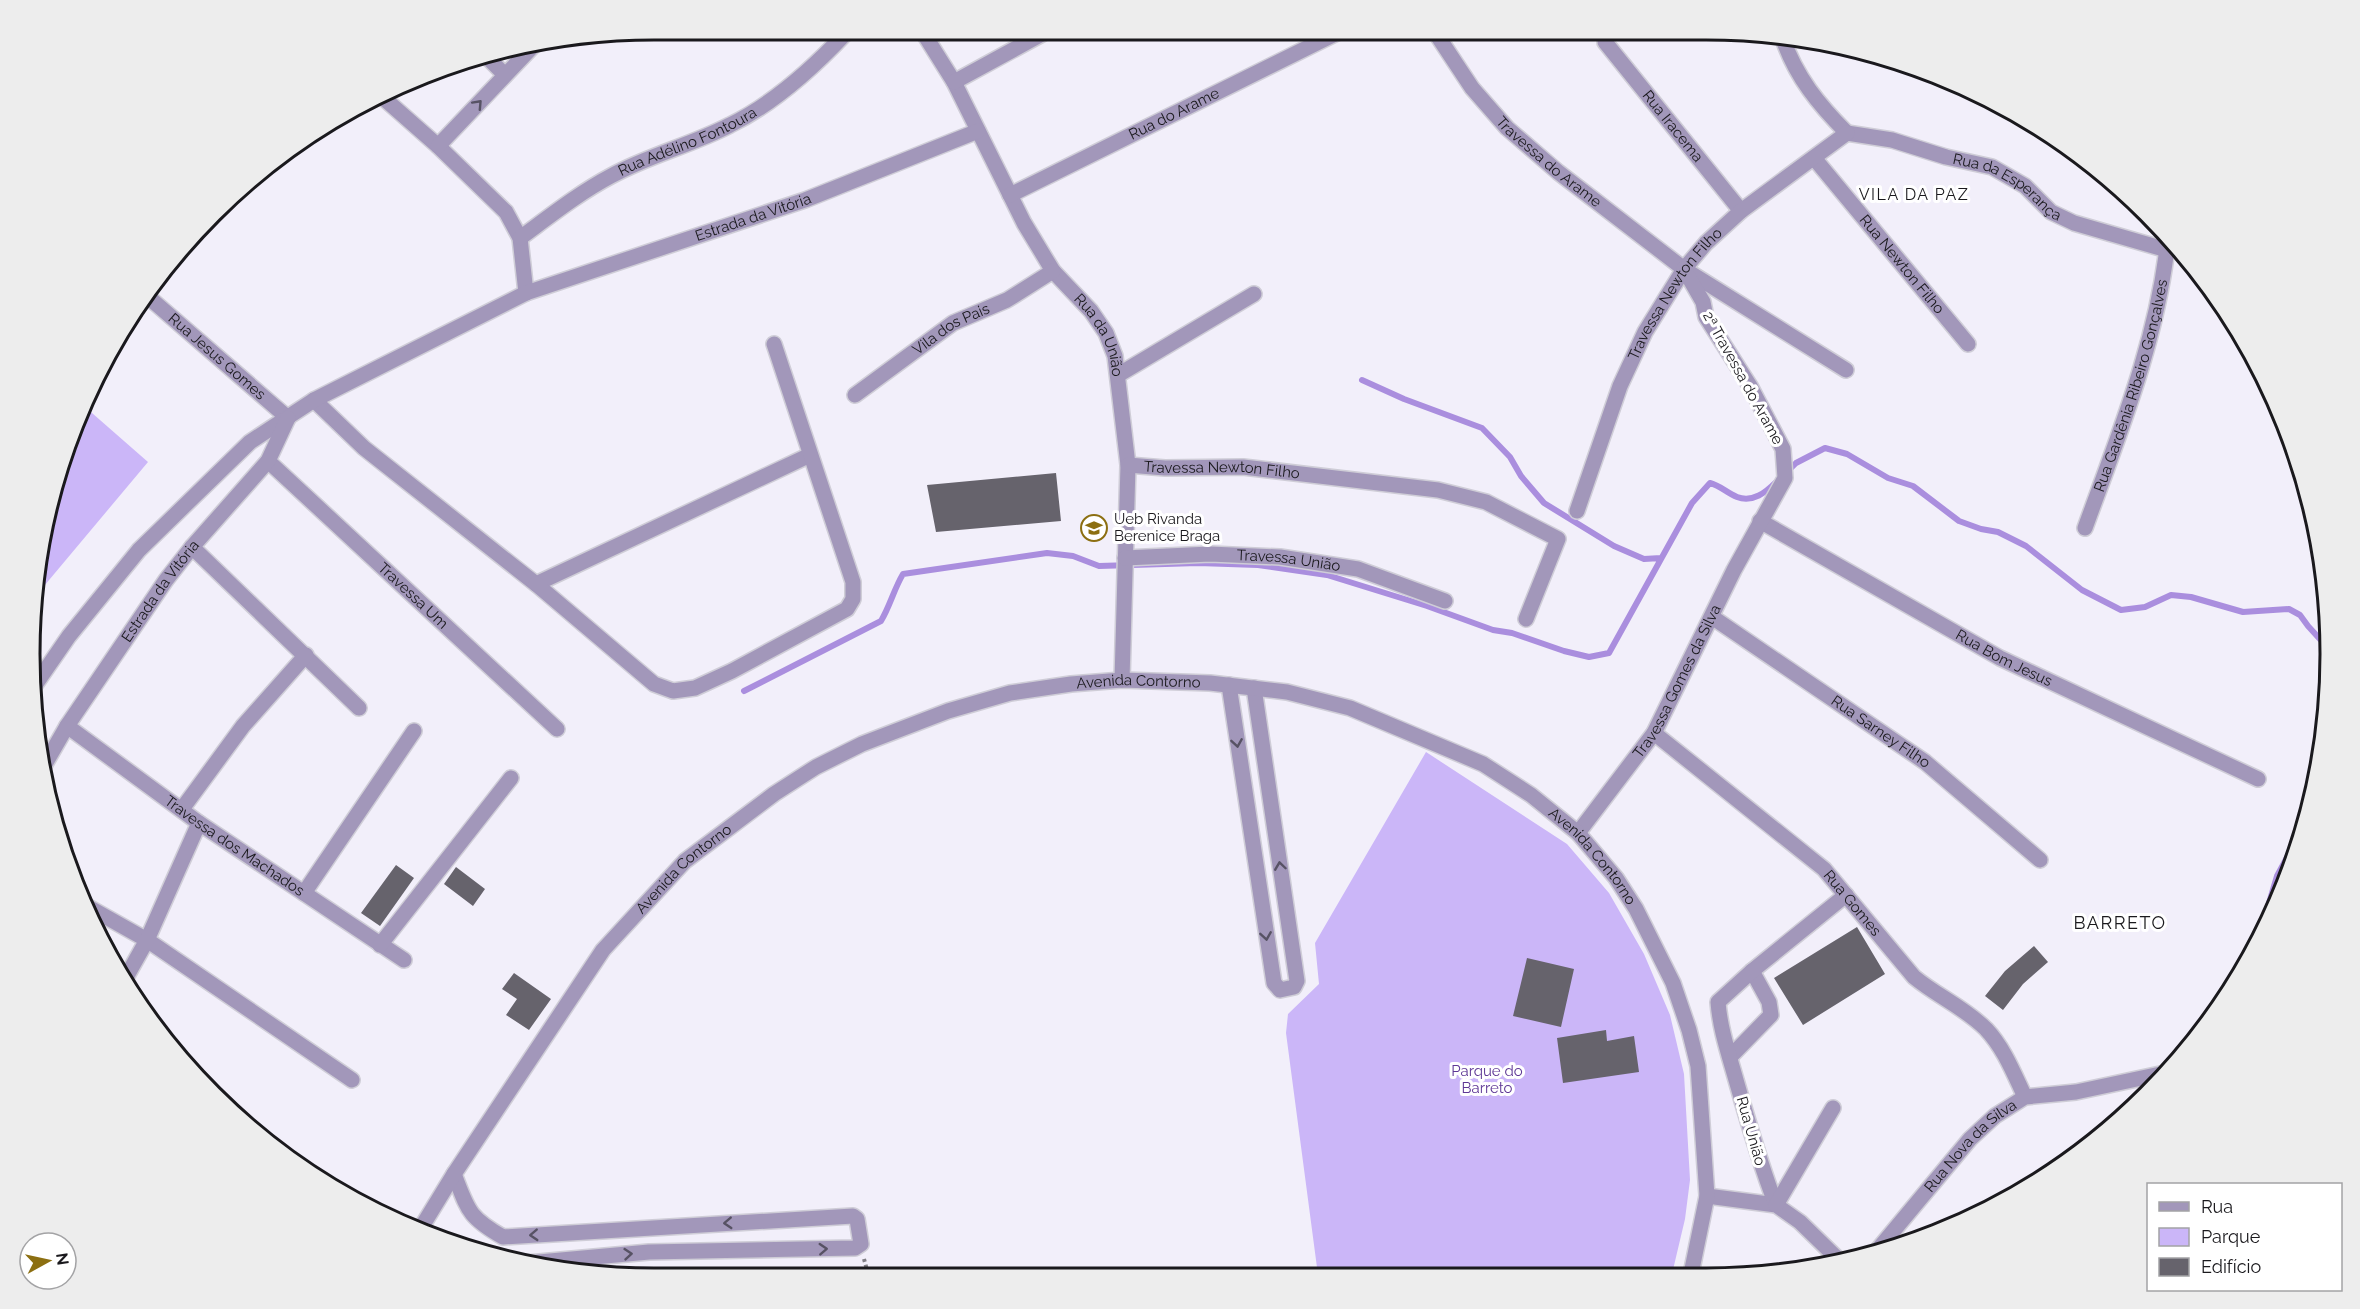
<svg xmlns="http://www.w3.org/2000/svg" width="2360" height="1309" font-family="Raleway,sans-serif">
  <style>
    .green { fill: #cbb6f8 }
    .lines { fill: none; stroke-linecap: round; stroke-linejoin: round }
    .stream { stroke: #aa8ede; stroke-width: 6 }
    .building { fill: #66636c }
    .minor-casing { stroke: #cfcdd7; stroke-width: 18 }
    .path { stroke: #807e85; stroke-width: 4; stroke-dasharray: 3 3; stroke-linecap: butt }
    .minor { stroke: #a297ba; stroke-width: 15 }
    .oneway { stroke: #575264 }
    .labels { text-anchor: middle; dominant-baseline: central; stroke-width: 6; stroke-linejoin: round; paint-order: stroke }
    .street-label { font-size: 15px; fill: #1a191d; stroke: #fff }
    .poi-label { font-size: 15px; fill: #1a191d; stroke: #fff; text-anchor: start }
    .park-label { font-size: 15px; fill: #5e3795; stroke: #fff }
    .neighbourhood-label { font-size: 16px; letter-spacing: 1.5px; fill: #1a191d; stroke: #fff }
    .quarter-label { font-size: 18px; letter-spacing: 1.5px; fill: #1a191d; stroke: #fff }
    .rim { fill: none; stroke: #1a191d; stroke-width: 3 }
  </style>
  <rect width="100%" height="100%" fill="#f2effa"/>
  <!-- green -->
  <path class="green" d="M84,406L148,462L34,598L35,573L51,493Z
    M1426,752L1567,844L1609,893L1644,954L1670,1015L1684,1074L1690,1180L1685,1219L1672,1274L1318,1275L1286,1033L1288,1014L1319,984L1315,943Z"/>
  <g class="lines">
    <!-- stream -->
    <path class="stream" d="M1362,380L1404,399L1482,428L1510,457L1521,476L1544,503L1614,546L1644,559L1661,558
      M1786,473L1796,463L1825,448L1847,454L1888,478L1913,486L1959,521L1981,529L1998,532L2026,546L2082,590L2121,610L2145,607L2171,595L2191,597L2243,612L2289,609L2300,615L2308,626L2328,648
      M744,691L881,621C890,606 894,589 903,574L1047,553L1073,556L1099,566L1198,563L1258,565L1327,575L1427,606L1493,630L1512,633L1564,651L1589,657L1609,653L1692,503L1710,483C1721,486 1727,493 1737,497C1753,503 1766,492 1776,482
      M2258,940L2277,876L2304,826"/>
  </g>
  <!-- building -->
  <path class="building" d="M1056,473L1061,521L936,532L927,485Z
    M396,865L414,878L380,926L361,913Z
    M456,867L485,889L473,906L444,884Z
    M1857,927L1885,974L1803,1025L1774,978Z
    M2034,946L2048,962L2023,984L2003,1010L1985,996L2005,971Z
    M1527,958L1574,969L1561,1027L1513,1016Z
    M514,973L551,999L529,1030L506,1015L517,999L502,989Z
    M1606,1030L1607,1041L1634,1036L1639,1072L1563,1083L1557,1038Z"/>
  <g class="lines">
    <defs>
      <g id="minor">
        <path id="s1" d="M1435,32L1472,88L1507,128L1558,172L1684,269L1846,370"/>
        <path id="s2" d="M924,34L954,82L1024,223L1053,271L1091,311L1106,333L1115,356L1128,465L1122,680"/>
        <path d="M1783,39C1796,77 1819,105 1847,133"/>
        <path id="s3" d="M1605,42L1741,211"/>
        <path d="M486,56L505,75"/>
        <path d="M954,82L1042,34"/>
        <path d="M379,94L438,146L506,212L520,238L526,293"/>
        <path id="s4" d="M1847,133L1892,140L1946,157L1992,167L2025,186L2051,212L2074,223L2167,250"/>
        <path d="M438,146L535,44"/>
        <path id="s5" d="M1814,158L1968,344"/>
        <path id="s6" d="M1010,195L1337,33"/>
        <path id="s7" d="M520,238C550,216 579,193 611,176C649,155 692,145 730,125C773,104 812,69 845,34"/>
        <path id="s8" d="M146,295L288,418"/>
        <path d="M1118,375L1254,294"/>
        <path id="s9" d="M855,395L953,323L1007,300L1053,271"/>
        <path d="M314,400L364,448L536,584L810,455"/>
        <path id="s10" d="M268,461L557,729"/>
        <path id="s11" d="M1128,465L1165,468L1243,467L1438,490L1486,502L1558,539L1526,619"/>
        <path id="s12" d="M1577,511L1620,386L1645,332L1684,269L1706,243L1741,211L1847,133"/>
        <path id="s13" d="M1760,521L2000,658L2258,779"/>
        <path id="s14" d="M2085,528C2119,434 2158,339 2168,239"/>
        <path d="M192,547L359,708"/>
        <path id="s15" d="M1125,558L1210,554L1280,557L1358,569L1445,601"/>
        <path d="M536,584L654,684L673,691L695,688L732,671L847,609L853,599V582L774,344"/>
        <path id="s16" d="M1712,617L1925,762L2040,860"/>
        <path d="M1229,685L1274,983L1280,990L1294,987L1297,981L1254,688"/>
        <path id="s17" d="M31,691L69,636L139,550L250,442L314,400L526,293L805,200L978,131"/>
        <path id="s18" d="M67,726L199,823L404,960"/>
        <path id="s19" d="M1654,733L1824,869L1914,977C1937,996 1965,1008 1986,1029C2004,1048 2014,1074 2025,1097"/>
        <path id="s20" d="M41,771L67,726L166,580L192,547L268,461L288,418"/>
        <path d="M182,809L243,726L306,655"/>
        <path id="s21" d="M1578,833L1654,733L1734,570L1785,478L1783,449L1750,386L1706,317L1703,302L1684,269"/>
        <path d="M304,893L414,731"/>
        <path d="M83,904L147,940L352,1080"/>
        <path d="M380,945L511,778"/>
        <path d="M124,981L147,940L199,823"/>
        <path d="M1730,1057L1771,1015L1769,1002L1752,971"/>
        <path d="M454,1174C468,1210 468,1217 503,1237L853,1216L857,1219L861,1244L855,1248L649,1252L528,1263"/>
        <path d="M1707,1196L1776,1205L1800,1222L1840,1261"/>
        <path d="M1776,1205C1760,1164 1748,1122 1736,1080C1729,1055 1720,1029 1718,1002L1752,971L1846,895"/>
        <path d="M1776,1205L1833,1108"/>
        <path id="s22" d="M421,1228L454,1174L603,950L685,861L774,794L816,767L862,744L948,711L1010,693L1071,684L1122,680L1210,683L1287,692L1350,708L1483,764L1531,795L1578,833L1616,878L1636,909L1673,983L1689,1030L1698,1066L1707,1196L1691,1274"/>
        <path id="s23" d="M1875,1253L1970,1139L1995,1116L2025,1097L2076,1092L2165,1073"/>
      </g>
    </defs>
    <!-- minor casing -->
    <use href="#minor" class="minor-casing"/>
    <!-- path -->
    <path class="path" d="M864,1259L869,1277"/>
    <!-- minor -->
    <use href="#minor" class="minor"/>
  </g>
  <!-- one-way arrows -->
  <defs><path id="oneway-chevron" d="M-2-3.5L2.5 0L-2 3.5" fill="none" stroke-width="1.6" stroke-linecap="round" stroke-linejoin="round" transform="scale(1.5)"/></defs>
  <g class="oneway">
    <use href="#oneway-chevron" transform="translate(478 104) rotate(-47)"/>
    <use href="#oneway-chevron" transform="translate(1237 743) rotate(81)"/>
    <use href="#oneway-chevron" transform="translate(1280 866) rotate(-98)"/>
    <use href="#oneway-chevron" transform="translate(1266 936) rotate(81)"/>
    <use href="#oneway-chevron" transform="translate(728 1223) rotate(177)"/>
    <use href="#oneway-chevron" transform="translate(534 1235) rotate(177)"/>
    <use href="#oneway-chevron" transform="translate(823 1249) rotate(-3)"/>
    <use href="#oneway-chevron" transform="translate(628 1254) rotate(-5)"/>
  </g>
  <!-- icons -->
  <defs>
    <symbol id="school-ring" viewBox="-11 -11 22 22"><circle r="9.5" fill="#fff" stroke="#8c6f11" stroke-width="1.5"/><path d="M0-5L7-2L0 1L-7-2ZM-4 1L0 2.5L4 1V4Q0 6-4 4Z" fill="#8c6f11"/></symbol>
  </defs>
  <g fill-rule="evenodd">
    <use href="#school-ring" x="1079" y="513" width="30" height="30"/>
  </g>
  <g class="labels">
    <!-- street labels -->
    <g class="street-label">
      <text stroke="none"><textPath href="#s6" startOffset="183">Rua do Arame</textPath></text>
      <text stroke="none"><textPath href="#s3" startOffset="108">Rua Iracema</textPath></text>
      <text stroke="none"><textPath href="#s7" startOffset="194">Rua Adélino Fontoura</textPath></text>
      <text stroke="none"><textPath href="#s1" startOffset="174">Travessa do Arame</textPath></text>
      <text stroke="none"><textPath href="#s4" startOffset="172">Rua da Esperança</textPath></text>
      <text stroke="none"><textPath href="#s17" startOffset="886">Estrada da Vitória</textPath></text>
      <text stroke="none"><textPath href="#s5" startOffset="138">Rua Newton Filho</textPath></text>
      <text stroke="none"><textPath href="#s12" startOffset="240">Travessa Newton Filho</textPath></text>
      <text stroke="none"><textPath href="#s9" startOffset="117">Vila dos Pais</textPath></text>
      <text stroke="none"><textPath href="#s2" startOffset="351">Rua da União</textPath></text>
      <text stroke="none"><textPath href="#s8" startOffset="94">Rua Jesus Gomes</textPath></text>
      <text transform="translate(1743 378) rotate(61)">2ª Travessa do Arame</text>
      <text stroke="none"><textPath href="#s14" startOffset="150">Rua Gardênia Ribeiro Gonçalves</textPath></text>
      <text stroke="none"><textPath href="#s11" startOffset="94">Travessa Newton Filho</textPath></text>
      <text stroke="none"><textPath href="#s15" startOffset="164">Travessa União</textPath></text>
      <text stroke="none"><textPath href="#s20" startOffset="216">Estrada da Vitória</textPath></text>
      <text stroke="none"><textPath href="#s10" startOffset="198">Travessa Um</textPath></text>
      <text stroke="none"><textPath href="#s13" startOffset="280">Rua Bom Jesus</textPath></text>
      <text stroke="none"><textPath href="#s21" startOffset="182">Travessa Gomes da Silva</textPath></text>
      <text stroke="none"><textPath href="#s22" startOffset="952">Avenida Contorno</textPath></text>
      <text stroke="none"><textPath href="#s16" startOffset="204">Rua Sarney Filho</textPath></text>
      <text stroke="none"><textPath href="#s18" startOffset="206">Travessa dos Machados</textPath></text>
      <text stroke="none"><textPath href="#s22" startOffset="1455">Avenida Contorno</textPath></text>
      <text stroke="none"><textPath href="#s22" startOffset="447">Avenida Contorno</textPath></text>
      <text stroke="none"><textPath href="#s19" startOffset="262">Rua Gomes</textPath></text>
      <text transform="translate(1751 1131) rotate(74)">Rua União</text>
      <text stroke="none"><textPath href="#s23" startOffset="144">Rua Nova da Silva</textPath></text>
    </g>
    <!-- poi labels -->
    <g class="poi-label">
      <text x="1114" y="519">Ueb Rivanda<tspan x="1114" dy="17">Berenice Braga</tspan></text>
    </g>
    <!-- park labels -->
    <g class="park-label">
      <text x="1487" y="1071">Parque do<tspan x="1487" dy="17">Barreto</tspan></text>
    </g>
    <!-- neighbourhood labels -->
    <g class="neighbourhood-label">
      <text x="1914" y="194">VILA DA PAZ</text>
    </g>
    <!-- quarter labels -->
    <g class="quarter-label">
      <text x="2120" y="922">BARRETO</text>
    </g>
  </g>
  <!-- crop -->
  <path d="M0 0H2360V1309H0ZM654 40H1706A614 614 0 0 1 2320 654V654A614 614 0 0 1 1706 1268H654A614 614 0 0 1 40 654V654A614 614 0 0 1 654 40Z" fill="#ededed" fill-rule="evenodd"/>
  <path class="rim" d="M654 40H1706A614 614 0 0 1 2320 654V654A614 614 0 0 1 1706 1268H654A614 614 0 0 1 40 654V654A614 614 0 0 1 654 40Z"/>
  <!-- legend -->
  <rect x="2147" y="1183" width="195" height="108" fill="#ffffff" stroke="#a3a3a5" stroke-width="1.5"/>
  <rect x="2159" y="1202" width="30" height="9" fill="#a297ba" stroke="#a3a3a5" stroke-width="1.5"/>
  <text x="2201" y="1213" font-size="18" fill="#1a191d">Rua</text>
  <rect x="2159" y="1228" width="30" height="18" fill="#cbb6f8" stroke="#a3a3a5" stroke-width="1.5"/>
  <text x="2201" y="1243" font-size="18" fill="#1a191d">Parque</text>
  <rect x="2159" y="1258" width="30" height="18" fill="#66636c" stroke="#a3a3a5" stroke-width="1.5"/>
  <text x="2201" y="1273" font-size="18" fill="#1a191d">Edifício</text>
  <!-- north arrow -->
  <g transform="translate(48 1261) rotate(82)"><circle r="28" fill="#ffffff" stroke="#a3a3a5" stroke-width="1.5"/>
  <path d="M0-4.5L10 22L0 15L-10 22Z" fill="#8c6f11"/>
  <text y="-9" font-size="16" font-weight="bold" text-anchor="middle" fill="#1a191d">N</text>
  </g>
</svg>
